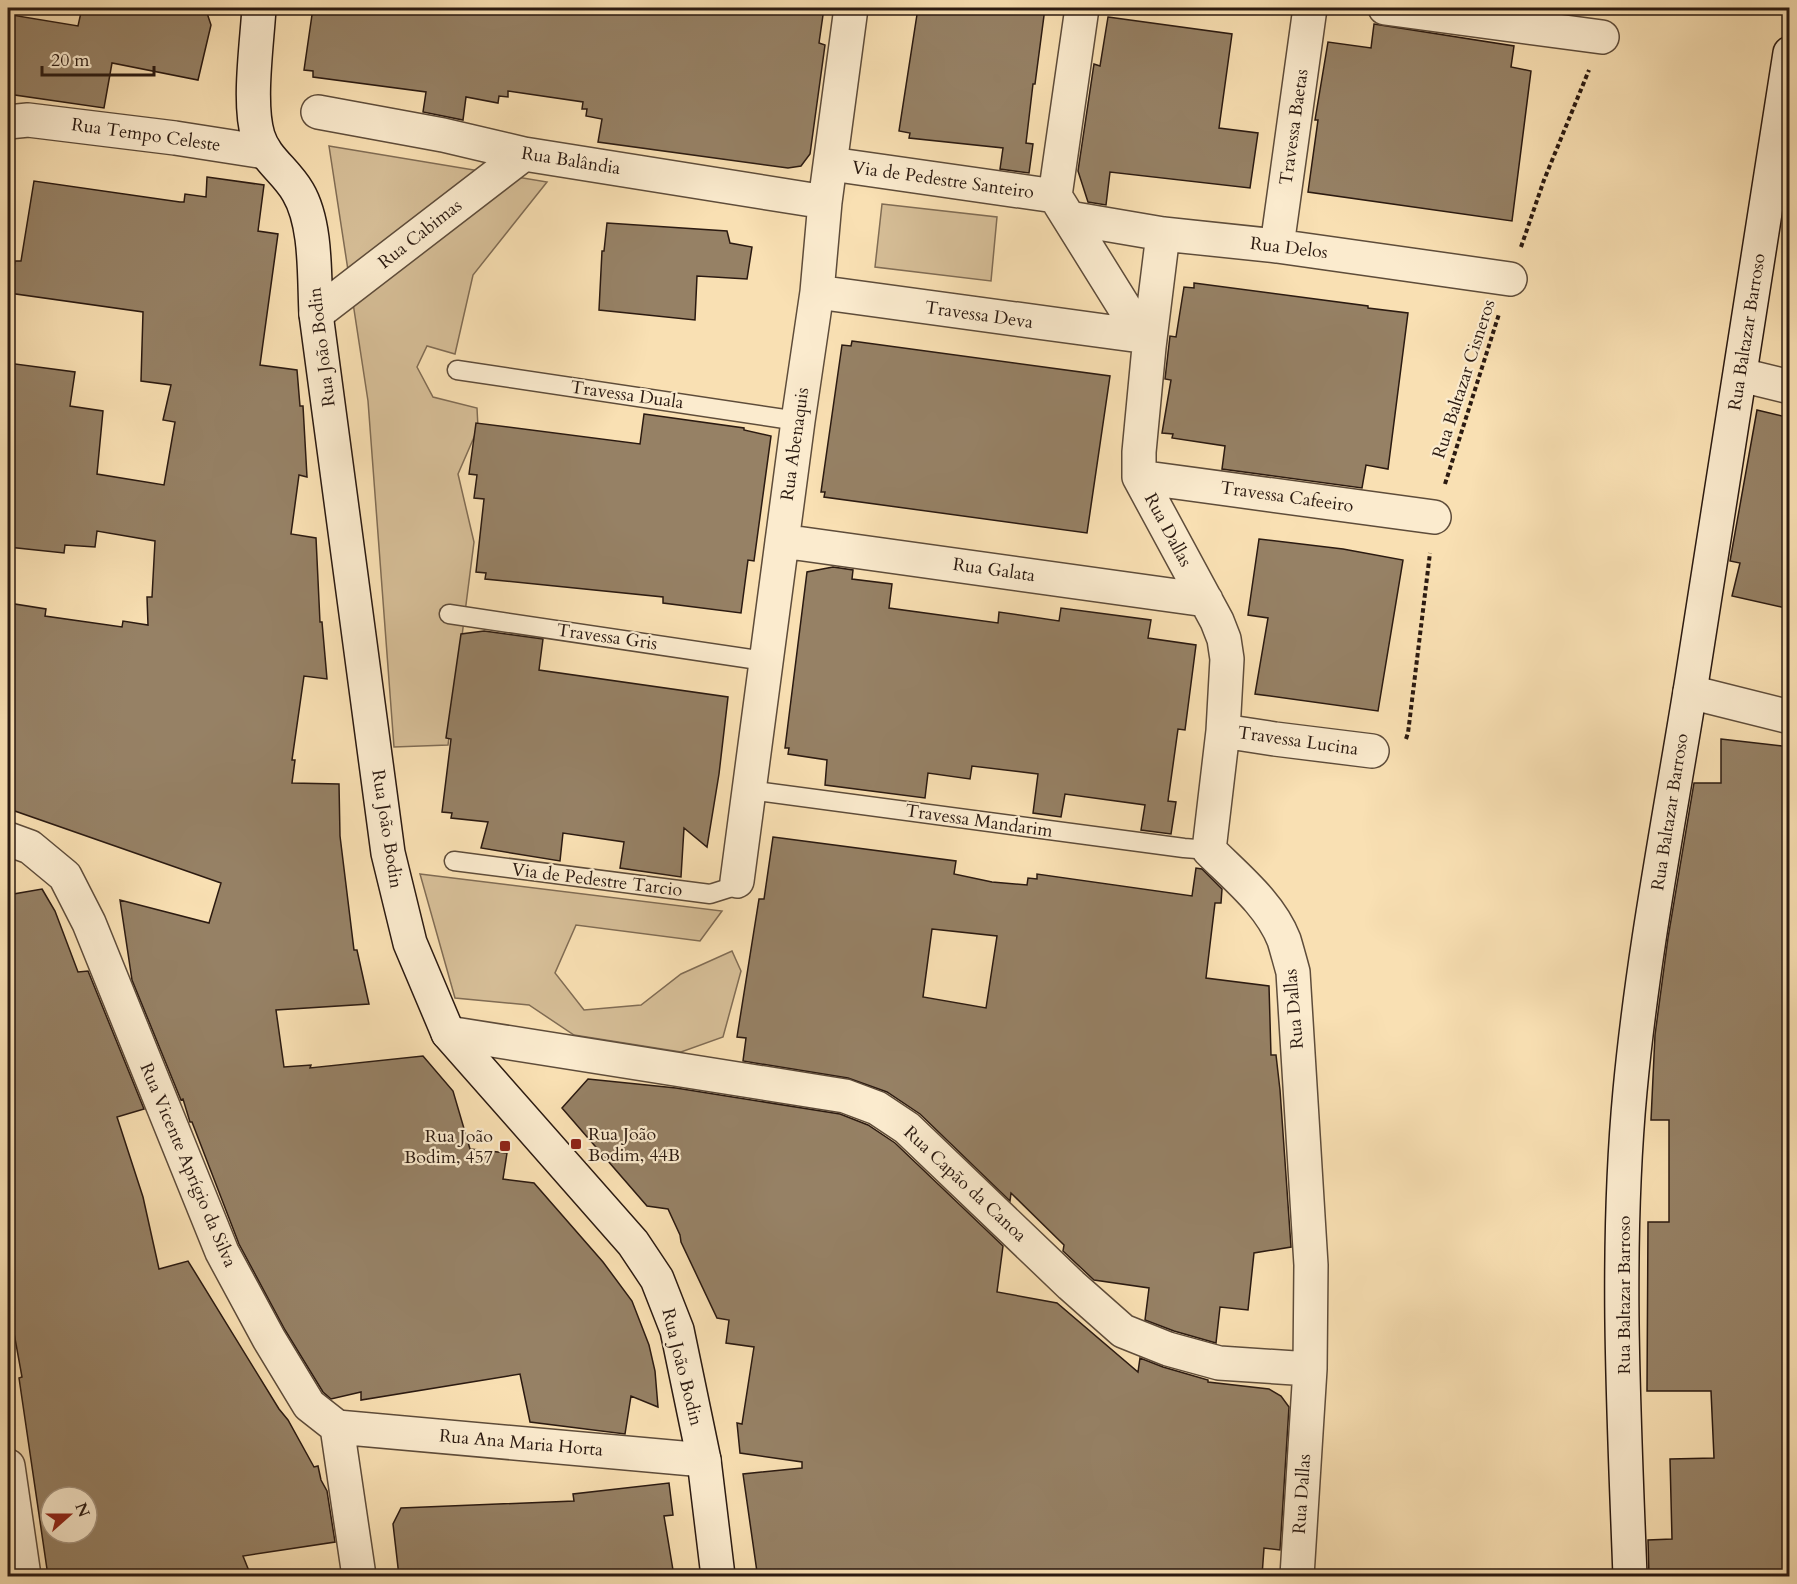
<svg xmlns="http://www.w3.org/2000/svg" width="1797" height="1584" font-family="Cardo,serif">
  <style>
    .green { fill: #d6be97; stroke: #806c54; stroke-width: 1.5 }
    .building { fill: #968165; stroke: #2b1a11; stroke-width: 1.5; fill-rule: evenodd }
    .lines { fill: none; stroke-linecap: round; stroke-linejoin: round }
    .lane-casing { stroke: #5e4c3a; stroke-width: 21 }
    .street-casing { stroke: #5e4c3a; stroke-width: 36 }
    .secondary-casing { stroke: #2b1a11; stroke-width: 36 }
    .path { stroke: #2b1a11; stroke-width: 4; stroke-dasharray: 4.5 3; stroke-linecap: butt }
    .lane { stroke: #fbebce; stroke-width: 18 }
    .street { stroke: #fbebce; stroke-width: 33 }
    .secondary { stroke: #fbebce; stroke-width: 33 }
    .poi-dot { fill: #8f2418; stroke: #fbebce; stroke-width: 2 }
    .labels { text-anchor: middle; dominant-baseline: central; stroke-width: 4.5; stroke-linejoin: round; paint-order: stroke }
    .street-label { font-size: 18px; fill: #2b1a11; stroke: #fbebce }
    .poi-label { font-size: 18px; fill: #2b1a11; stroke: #fbebce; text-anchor: start }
  </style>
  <rect width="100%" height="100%" fill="#f9e0b3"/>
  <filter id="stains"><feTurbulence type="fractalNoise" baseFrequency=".00333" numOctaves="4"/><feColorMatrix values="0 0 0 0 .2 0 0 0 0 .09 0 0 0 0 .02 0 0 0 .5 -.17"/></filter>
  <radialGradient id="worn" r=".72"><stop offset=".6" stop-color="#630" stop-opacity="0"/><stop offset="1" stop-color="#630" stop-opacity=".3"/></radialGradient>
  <!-- green -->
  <path class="green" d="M329,146L547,182L473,275L455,354L427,346L417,367L433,397L477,408L478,428L458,474L474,542L448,745L394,747L368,401Z
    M882,204L997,217L991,281L875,267Z
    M420,874L722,911L700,941L576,925L555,973L584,1010L641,1005L681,974L732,951L741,971L723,1037L681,1052L574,1035L529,1005L455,998Z"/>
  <!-- building -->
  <path class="building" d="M82,8H191L206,10L211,25L198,80L112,63L104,108L8,94V38L12,15L78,26Z
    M313,8H824L819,43L825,45L810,154L801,166L788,168L598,142L602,119L586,116L587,109H582L583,102L508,91V97L499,96L498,103L466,97L463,120L423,112L426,92L313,77V71L304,70Z
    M918,8H1045L1035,84H1033L1026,143L1033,144L1029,173L1000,169L1003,148L909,138L910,133L899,131Z
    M1108,17L1232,34L1219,128L1258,133L1250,188L1110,172L1106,205L1088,202L1078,171L1094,64L1100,66Z
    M1374,24L1514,46L1511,67L1531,71L1512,221L1308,192L1318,120H1315L1328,42L1371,48Z
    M207,177L264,185L258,231L278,234L260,365L297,370L300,406H303L307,477L299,475L291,534L316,538L320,622H322L327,679L304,676L292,760H295L292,783L339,784L340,836L354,950H357L369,1004L276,1010L284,1067L311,1065L310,1068L423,1056L453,1091L470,1149L507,1153L503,1179L534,1183L603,1262L632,1301L649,1345L655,1371L658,1407L631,1396L625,1434L530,1422L520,1374L361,1400V1392L331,1399L323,1392L285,1330L239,1244L192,1122H190L183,1099L181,1100L132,980L120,900L209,923L221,883L12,810L8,806V603L46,609L45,616L122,627L123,621L148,625L147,597H152L155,541L97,531L95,547L65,545L64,553L8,547V363L75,372L70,406L103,411L97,474L164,485L175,422L163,420L171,385L141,381L143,312L9,293L15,261H21L34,181L180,202H184L185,194L206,197Z
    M607,223L727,231L730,243L752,247L747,279L697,276L695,320L599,310L602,251H604Z
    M1194,283L1368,306V308L1408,313L1388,469L1366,465L1362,488L1222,469L1225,446L1172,438L1173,434L1162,433L1171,380L1165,379L1170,336L1176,337L1184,287L1194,288Z
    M852,341L1110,376L1087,533L824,497L825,492H821L842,345L851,346Z
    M1757,410L1790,418V609L1732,596L1740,563L1730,561Z
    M644,414L744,428V430L771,436L754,561L748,560L741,613L663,603V597L485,579L486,573L476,572L484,499L474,498L477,475L469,474L476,423L640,444Z
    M1259,539L1343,549L1403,560L1378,711L1255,694L1268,618L1248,615Z
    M833,567L853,570L852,579L892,584L889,608L998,623L999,612L1059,621L1061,608L1151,620L1148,638L1196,645L1185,730L1178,729L1168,801L1176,802L1171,834L1141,830L1145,805L1065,794L1061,817L1033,813L1038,774L972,766L970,779L928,773L925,798L825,785L827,760L788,754L789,748H785L807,572Z
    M484,631L543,639L539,670L728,697L719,774L707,847L684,828L681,877L620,868L624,842L563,833L560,861L481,848L488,822L451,818L452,813L442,812L451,739L446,738L461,634Z
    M1721,739L1790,747V1052H1785V1120H1790V1576H1649L1648,1540L1672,1539L1670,1459L1714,1458L1711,1391H1647L1648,1222H1669V1120H1651L1655,1035L1668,938L1694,783H1721Z
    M773,837L956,861L954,874L992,882L1027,885L1028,878L1037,879V874L1192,896L1196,868L1202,869L1222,889L1221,903H1215L1206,978L1269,986L1271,1055H1276L1280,1090L1291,1247L1254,1253L1248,1310L1220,1307L1216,1343L1174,1331L1145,1320L1149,1288L1094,1280L1063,1251L1064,1245L1011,1193L1010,1201L920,1114L887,1092L848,1078L743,1061L746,1038L737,1037L759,899H764ZM932,929L997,936L986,1008L923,997Z
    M42,889L55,911L78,972L88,971L144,1109L117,1117L143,1197L159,1269L188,1261L279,1409L288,1420L314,1467L318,1466L321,1480L327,1491L335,1542L243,1556L251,1576H48L19,1378L22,1377L8,1300V895ZM51,1497H87V1533H51Z
    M588,1079L676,1088L840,1114L868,1125L895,1143L1003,1246L997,1292L1057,1303L1138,1372L1140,1358L1163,1367L1208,1380V1382L1269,1389L1281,1396L1289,1407L1280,1550L1264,1548L1262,1576H762V1572H757L743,1474L802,1468V1462L740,1453L737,1423L742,1424L754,1347L726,1343L729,1320L717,1318L681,1242L680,1235L668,1209L647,1206L562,1108Z
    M669,1483L673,1515L664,1516L674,1576H516L515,1571L473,1576H399L393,1524L401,1508L574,1501L573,1494Z"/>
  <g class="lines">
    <defs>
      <path id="lane" d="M457,370L798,421
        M449,614L765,661
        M749,790L1184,848L1209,850
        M454,861L710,894L729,888L737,881"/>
      <path id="street" d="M1082,8L1055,196L1149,347L1139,452V477L1217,621L1224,639L1227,659L1223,731L1209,850C1236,877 1270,904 1284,940C1287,950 1290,961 1293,972L1311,1265L1310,1369L1297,1576
        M1385,8L1602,37
        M318,112L443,135L524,154L825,202
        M8,122L28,120L175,138L265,152
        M831,164L1055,196
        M1069,218L1163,234L1277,246L1510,279
        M1277,246L1310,8
        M817,292L1141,336
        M316,314L524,154
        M1149,347L1163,234
        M1741,375L1790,387
        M1139,477L1434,517
        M782,541L1206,600
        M1690,692L1790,717
        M1223,731L1275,739L1372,751
        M8,839L30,847L65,876L89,923L222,1252L269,1339L309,1405L337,1427L359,1576
        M737,881L798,421L817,292L825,202L851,8
        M448,1033L845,1096L877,1108L907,1128L1071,1285L1123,1331L1168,1349L1219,1363L1310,1369
        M337,1427L704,1460
        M8,1466L24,1576"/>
      <path id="secondary" d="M259,8C257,43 248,104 258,136C265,159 286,171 298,192C317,224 314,277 316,314L388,853L410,943L448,1033L633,1243L657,1279L677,1330L704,1460L718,1576
        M1630,1576C1624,1415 1615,1252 1630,1091C1643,952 1670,816 1692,679C1725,470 1757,262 1790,53"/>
    </defs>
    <!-- lane casing -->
    <use href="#lane" class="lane-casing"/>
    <!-- street casing -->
    <use href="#street" class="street-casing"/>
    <!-- secondary casing -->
    <use href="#secondary" class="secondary-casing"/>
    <!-- path -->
    <path class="path" d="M1521,247L1544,180L1589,70
      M1445,484L1499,314
      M1406,739L1408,733L1430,553"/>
    <!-- lane -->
    <use href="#lane" class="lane"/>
    <!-- street -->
    <use href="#street" class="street"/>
    <!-- secondary -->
    <use href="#secondary" class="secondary"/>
  </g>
  <!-- markers -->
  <g class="poi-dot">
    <rect x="570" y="1138" width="12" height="12" rx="3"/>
    <rect x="499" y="1140" width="12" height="12" rx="3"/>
  </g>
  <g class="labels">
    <!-- street labels -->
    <g class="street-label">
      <text transform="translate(1294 127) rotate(-82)">Travessa Baetas</text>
      <text transform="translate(146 135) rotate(8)">Rua Tempo Celeste</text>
      <text transform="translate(571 161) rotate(9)">Rua Balândia</text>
      <text transform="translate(943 180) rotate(8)">Via de Pedestre Santeiro</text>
      <text transform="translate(420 234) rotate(-38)">Rua Cabimas</text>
      <text transform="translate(1289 248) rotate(7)">Rua Delos</text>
      <text transform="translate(979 315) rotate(8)">Travessa Deva</text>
      <text transform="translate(1747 332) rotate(-81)">Rua Baltazar Barroso</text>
      <text transform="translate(322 347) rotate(-97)">Rua João Bodin</text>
      <text transform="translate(1464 379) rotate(-72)">Rua Baltazar Cisneros</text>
      <text transform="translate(627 395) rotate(8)">Travessa Duala</text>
      <text transform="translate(795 444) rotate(-82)">Rua Abenaquis</text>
      <text transform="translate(1287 497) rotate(8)">Travessa Cafeeiro</text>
      <text transform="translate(1168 530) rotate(62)">Rua Dallas</text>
      <text transform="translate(994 570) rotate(8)">Rua Galata</text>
      <text transform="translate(607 637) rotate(8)">Travessa Gris</text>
      <text transform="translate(1298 741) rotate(8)">Travessa Lucina</text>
      <text transform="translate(1670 812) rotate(-81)">Rua Baltazar Barroso</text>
      <text transform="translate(979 821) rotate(8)">Travessa Mandarim</text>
      <text transform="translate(387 829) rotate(81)">Rua João Bodin</text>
      <text transform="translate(597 880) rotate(7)">Via de Pedestre Tarcio</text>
      <text transform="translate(1294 1009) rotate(-95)">Rua Dallas</text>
      <text transform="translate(188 1165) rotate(67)">Rua Vicente Aprígio da Silva</text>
      <text transform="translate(965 1184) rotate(43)">Rua Capão da Canoa</text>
      <text transform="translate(1624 1295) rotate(-90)">Rua Baltazar Barroso</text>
      <text transform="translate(682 1367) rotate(76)">Rua João Bodin</text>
      <text transform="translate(521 1443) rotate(5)">Rua Ana Maria Horta</text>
      <text transform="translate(1302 1494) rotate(-86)">Rua Dallas</text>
    </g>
    <!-- poi labels -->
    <g class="poi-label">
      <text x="588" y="1134">Rua João<tspan x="588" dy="21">Bodim, 44B</tspan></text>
      <text x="493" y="1136" text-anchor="end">Rua João<tspan x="493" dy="21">Bodim, 457</tspan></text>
    </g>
  </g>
  <!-- margin -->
  <rect width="1797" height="1584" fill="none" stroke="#f9e0b3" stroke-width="30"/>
  <rect x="9" y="9" width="1779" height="1566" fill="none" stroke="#2b1a11" stroke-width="3"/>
  <rect x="15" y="15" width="1767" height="1554" fill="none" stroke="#2b1a11" stroke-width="1.5"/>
  <!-- north arrow -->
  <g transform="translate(69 1515) rotate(69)"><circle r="28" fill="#fbebce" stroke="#a89782" stroke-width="1.5"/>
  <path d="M0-4.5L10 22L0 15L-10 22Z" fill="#8f2418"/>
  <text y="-9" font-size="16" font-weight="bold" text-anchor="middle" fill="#2b1a11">N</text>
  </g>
  <!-- scale -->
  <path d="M42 66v9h112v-9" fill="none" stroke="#2b1a11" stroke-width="3"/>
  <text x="51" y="66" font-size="18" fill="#2b1a11" stroke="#fbebce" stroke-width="4.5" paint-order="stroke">20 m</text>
  <rect width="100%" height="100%" filter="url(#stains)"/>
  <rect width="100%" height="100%" fill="url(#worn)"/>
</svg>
